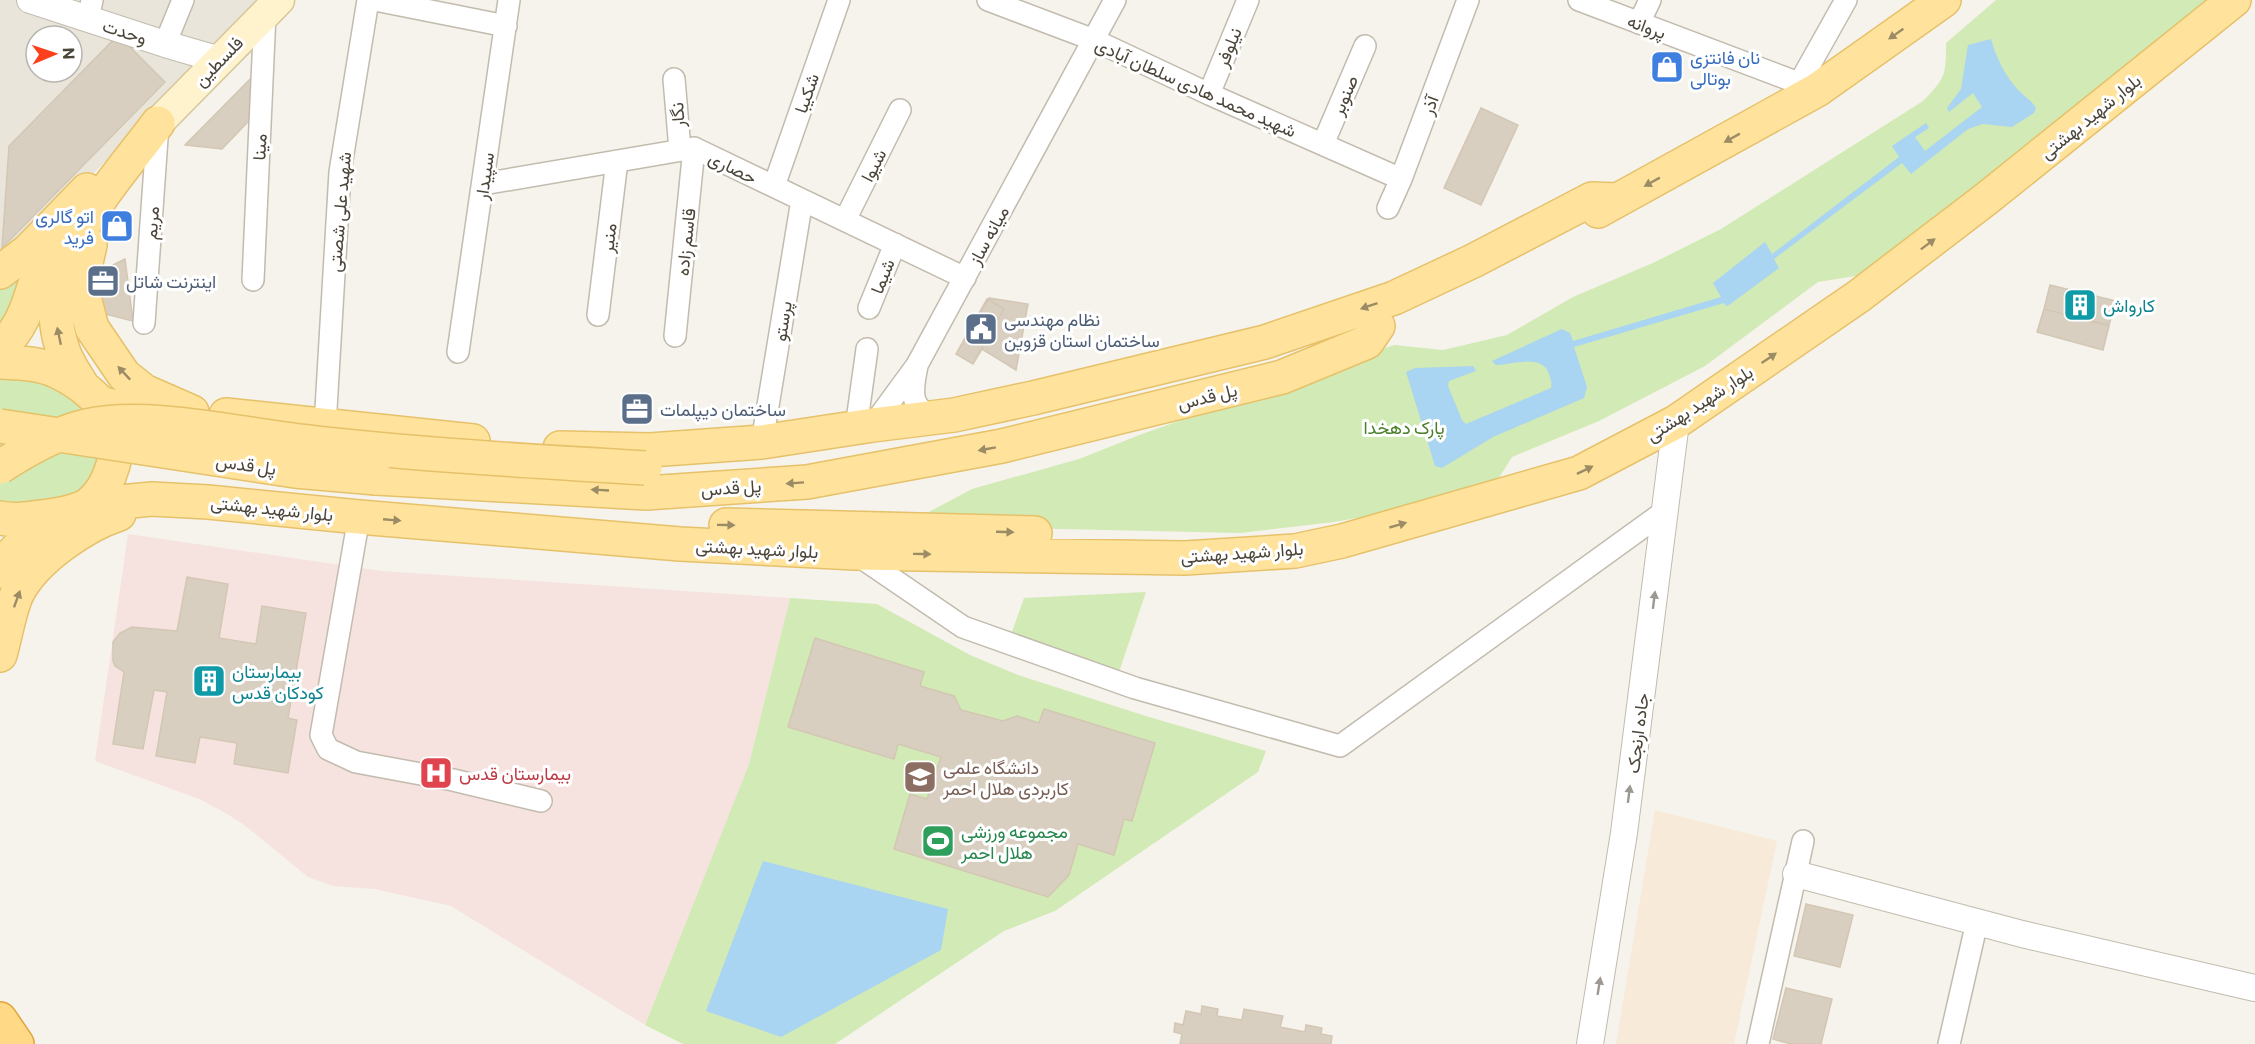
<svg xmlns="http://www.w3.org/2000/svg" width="2255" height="1044" font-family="Commissioner,Vazirmatn,sans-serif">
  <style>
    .residential { fill: #eae5da; fill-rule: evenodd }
    .commercial { fill: #f7ead8 }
    .medical { fill: #f6e3e0 }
    .green { fill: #d2eab5 }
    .water { fill: #a9d4f2 }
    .building { fill: #d8cfc1; stroke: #d3c7b4; stroke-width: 1.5 }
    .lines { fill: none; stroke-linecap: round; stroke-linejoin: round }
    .minor-casing { stroke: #c2bbae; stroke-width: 24 }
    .tertiary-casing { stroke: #c2bbae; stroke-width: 28 }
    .secondary-casing { stroke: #d6c79b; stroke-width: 33 }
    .primary-casing { stroke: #e6c16a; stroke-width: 36 }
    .trunk-casing { stroke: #e0a43c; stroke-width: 36 }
    .minor { stroke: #fff; stroke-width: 21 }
    .tertiary { stroke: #fff; stroke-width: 26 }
    .secondary { stroke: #fff3cd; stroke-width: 30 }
    .primary { stroke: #ffe39c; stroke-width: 33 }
    .trunk { stroke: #ffd985; stroke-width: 33 }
    .primary-bridge-casing { stroke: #e6c16a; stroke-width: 36; stroke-linecap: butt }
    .primary-bridge { stroke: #ffe39c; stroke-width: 33 }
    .oneway { fill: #9c8c66 }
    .oneway2 { fill: #9c9892 }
    .labels { text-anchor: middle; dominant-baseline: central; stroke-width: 6; stroke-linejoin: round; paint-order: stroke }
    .street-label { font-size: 18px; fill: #4b4439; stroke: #fff }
    .shop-label { font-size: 18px; fill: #366cbe; stroke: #fff; text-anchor: start }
    .service-label { font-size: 18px; fill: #4e5e75; stroke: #fff; text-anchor: start }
    .culture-label { font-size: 18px; fill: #0d838f; stroke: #fff; text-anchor: start }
    .park-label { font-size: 18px; fill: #4a7f2a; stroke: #fff }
    .education-label { font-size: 18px; fill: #785e54; stroke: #fff; text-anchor: start }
    .health-label { font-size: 18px; fill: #be3a42; stroke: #fff; text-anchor: start }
    .leisure-label { font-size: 18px; fill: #27864d; stroke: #fff; text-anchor: start }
  </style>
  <rect width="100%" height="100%" fill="#f6f3ec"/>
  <!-- residential -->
  <path class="residential" d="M0,0H262L25,244L0,259ZM36,36H72V72H36Z"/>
  <!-- commercial -->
  <path class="commercial" d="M1655,810L1777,841L1734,1044H1616Z"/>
  <!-- medical -->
  <path class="medical" d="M128,534L382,571L790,598L749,764L645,1025L451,906L374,889L333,886L308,877L243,824L222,811L199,799L95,761Z"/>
  <!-- green -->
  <path class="green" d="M1996,0H2216L1868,274L1818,282L1705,366L1599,421L1512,457L1497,481L1414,508L1334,522L1240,533L975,527L926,518L927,513L972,489L1079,459L1142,434L1394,345L1443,350L1507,335L1573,297L1655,262L1721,229L1923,101C1946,78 1946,74 1946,43Z
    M34,254L0,340V280Z
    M0,378L38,381L64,392L87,409L99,449L97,473L75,498L0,505Z
    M1146,592L1116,681L1008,643L1024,598Z
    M790,598L877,604L970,655L1018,675L1149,717L1266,751L1258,772L1055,911L1004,931L835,1044H683L645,1025L749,764Z"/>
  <!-- water -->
  <path class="water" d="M1991,39C1996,58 2006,77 2019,91C2025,97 2032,101 2036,108L2034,113L2012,127L1983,124L1968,129L1911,174L1902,163L1774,259L1779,268L1729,305L1726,306L1724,303L1574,347L1587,387L1584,398L1493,437L1442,468L1435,466L1406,372L1415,368L1473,366L1476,371L1449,381L1448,386L1462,420L1466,424L1551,388C1552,383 1551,380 1549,374C1543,354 1512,364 1496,365L1492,361L1562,329L1570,333L1573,341L1721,297L1713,283L1765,242L1772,254L1899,157L1892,146L1926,123L1929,128L1915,137L1925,151L1982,107L1973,93L1949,112L1947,108L1961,89L1968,45Z
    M763,861L948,909L941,950L781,1037L706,1011Z"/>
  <!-- building -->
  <path class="building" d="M118,35L165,82L2,248L9,146Z
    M259,70L265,104L222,149L185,145Z
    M1481,108L1518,125L1481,205L1444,188Z
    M125,259L133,321L105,314L97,273Z
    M2050,285L2116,301L2109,325L2044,309Z
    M989,298L1028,304L1016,370L982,349L973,364L956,354Z
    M987,299L1004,309L973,364L956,354Z
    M2044,309L2109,326L2103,350L2037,332Z
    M187,577L228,584L219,638L256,644L262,606L306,613L288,718L297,720L288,773L234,764L237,743L200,737L195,763L156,756L167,692L154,690L143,749L113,744L124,672L115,666L113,661V642L120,633L132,627L177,631Z
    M815,638L924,672L920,686L954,696L961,710L1003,721L1017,716L1039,723L1044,709L1155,743L1132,821L1124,819L1114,855L1078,844L1069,875L1048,897L894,849L910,794L927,799L941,757L898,744L894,759L788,727Z
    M1806,904L1853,915L1840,967L1794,956Z
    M1786,988L1832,999L1821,1044H1791L1773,1039Z
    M1202,1006L1218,1009L1217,1016L1242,1020L1244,1009L1283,1016L1280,1027L1305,1032L1306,1025L1322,1028L1321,1034L1332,1036L1331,1044H1180L1182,1034L1174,1032L1175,1023L1183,1025L1186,1011L1201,1014Z"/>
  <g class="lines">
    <defs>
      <path id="minor" d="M375,0L506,26
        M988,0L1094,40L1209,94L1401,179
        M1579,0L1817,90
        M88,19L92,0
        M1639,23L1650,0
        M165,44L183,0
        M674,79L680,150
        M1800,82L1846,0
        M1209,94L1248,0
        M1323,144L1365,46
        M483,184L694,148L965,278
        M774,186L839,0
        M1388,208L1401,179L1468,0
        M845,220L900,110
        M253,280L265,14
        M869,308L895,244
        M598,315L617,161
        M144,323L158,124
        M675,336L694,148
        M458,352L509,0
        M917,366C912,389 908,413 938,415
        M873,425L917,365L1115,0
        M325,426L340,172L368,0
        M856,428L867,349
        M762,442L802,200
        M359,517L321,735L328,749L356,762L453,780L541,801
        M856,554L963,627L1135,688L1340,746L1665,511
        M1758,1044L1803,841
        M1949,1044L1977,922"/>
      <path id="tertiary" d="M30,0L165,44L220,60
        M1796,874L2022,934L2255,988
        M1590,1044L1624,833L1676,422"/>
      <path id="secondary" d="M158,123L279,0"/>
      <path id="primary" d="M1598,211L1817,90L1944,0
        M90,245L81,285L92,328L124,375L144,391L192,412
        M0,272L28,251L87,190
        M0,348C32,320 31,282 49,248
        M0,362C20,363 40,363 58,372C79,382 102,400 112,420C124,445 110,488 89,504C76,513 56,515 41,517C27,519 14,521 0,518
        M83,387C76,375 67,363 63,350C32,266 112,185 158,123
        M99,403L131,410L157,411
        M226,415L473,441
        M560,448L650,450L762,442L873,425L954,415L1033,398L1265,342L1394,298L1473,261L1592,199L1618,200
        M376,478L646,493L807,482L1002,446L1282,377L1367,342L1378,326
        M88,505L152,499L208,502L359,517L680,544L855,553L1185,558L1295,551L1342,541L1579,473L1676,422L1859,296L1986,199L2234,0
        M726,525L1035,533
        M0,571C9,550 41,530 59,516
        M0,655C5,638 10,607 18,592C35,559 85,525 119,514"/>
      <path id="trunk" d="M0,1019L17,1044"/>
    </defs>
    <!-- minor casing -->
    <use href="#minor" class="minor-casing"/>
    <!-- tertiary casing -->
    <use href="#tertiary" class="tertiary-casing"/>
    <!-- secondary casing -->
    <use href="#secondary" class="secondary-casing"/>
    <!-- primary casing -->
    <use href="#primary" class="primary-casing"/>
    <!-- trunk casing -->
    <use href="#trunk" class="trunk-casing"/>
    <!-- minor -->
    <use href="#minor" class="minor"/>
    <!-- tertiary -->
    <use href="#tertiary" class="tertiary"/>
    <!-- secondary -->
    <use href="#secondary" class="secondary"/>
    <!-- primary -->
    <use href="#primary" class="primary"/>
    <!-- trunk -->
    <use href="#trunk" class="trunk"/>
    <defs>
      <path id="primary-bridge" d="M0,426L295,471L376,478
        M0,467C26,450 56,433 86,426C149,412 243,435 308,442C420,455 532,461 645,468"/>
    </defs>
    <!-- primary-bridge casing -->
    <use href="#primary-bridge" class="primary-bridge-casing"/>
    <!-- primary-bridge -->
    <use href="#primary-bridge" class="primary-bridge"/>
  </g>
  <!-- one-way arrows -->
  <defs><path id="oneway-solid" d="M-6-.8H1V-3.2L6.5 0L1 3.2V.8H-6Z" transform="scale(1.5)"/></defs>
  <g class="oneway">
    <use href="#oneway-solid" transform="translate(1896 34) rotate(145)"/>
    <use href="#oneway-solid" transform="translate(1732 138) rotate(151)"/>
    <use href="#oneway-solid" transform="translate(1652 182) rotate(151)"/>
    <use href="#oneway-solid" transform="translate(1928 244) rotate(-37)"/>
    <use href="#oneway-solid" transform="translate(1369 306) rotate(161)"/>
    <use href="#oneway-solid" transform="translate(59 336) rotate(-102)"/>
    <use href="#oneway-solid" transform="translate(1769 358) rotate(-34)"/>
    <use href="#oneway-solid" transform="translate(124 373) rotate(-133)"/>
    <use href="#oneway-solid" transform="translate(987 449) rotate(170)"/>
    <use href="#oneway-solid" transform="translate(1585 470) rotate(-26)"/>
    <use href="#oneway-solid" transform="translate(795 483) rotate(176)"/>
    <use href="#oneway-solid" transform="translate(600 490) rotate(-177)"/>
    <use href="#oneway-solid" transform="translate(392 520) rotate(5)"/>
    <use href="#oneway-solid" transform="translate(726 525) rotate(1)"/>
    <use href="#oneway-solid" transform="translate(1398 525) rotate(-16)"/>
    <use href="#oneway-solid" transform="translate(1005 532) rotate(2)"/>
    <use href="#oneway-solid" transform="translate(922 554) rotate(1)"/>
    <use href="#oneway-solid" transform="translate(17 599) rotate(-70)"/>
  </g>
  <g class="oneway2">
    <use href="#oneway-solid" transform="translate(1654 600) rotate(-83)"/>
    <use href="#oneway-solid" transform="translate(1629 794) rotate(-83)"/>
    <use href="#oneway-solid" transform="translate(1599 986) rotate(-81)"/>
  </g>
  <!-- icons -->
  <defs>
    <symbol id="shop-square" viewBox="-11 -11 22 22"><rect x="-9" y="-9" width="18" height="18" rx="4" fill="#3f7fe0" stroke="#fff"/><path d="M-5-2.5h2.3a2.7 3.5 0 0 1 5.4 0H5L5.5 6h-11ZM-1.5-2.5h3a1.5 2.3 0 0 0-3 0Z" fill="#fff"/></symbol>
    <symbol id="office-square" viewBox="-11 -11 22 22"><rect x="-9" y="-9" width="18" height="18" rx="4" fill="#5c6f8a" stroke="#fff"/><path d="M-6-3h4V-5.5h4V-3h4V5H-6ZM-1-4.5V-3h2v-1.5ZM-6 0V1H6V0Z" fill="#fff"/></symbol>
    <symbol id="building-square" viewBox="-11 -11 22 22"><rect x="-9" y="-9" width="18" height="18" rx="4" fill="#0f9aa8" stroke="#fff"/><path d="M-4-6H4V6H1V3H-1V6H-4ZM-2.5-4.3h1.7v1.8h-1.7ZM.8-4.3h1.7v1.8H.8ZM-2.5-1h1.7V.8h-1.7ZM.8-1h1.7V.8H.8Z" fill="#fff"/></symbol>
    <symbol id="civic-square" viewBox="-11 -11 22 22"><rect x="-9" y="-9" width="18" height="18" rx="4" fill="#5c6f8a" stroke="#fff"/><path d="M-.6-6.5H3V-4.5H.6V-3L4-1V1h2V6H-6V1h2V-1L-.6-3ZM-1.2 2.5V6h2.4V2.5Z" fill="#fff"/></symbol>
    <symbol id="hospital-square" viewBox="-11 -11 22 22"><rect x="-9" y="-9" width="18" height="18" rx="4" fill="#e0444e" stroke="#fff"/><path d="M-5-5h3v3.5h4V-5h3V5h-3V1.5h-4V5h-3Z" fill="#fff"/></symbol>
    <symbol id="university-square" viewBox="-11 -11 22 22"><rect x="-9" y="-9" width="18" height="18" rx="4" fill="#8d6e63" stroke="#fff"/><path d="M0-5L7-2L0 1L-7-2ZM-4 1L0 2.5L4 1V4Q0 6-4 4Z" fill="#fff"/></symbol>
    <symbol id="stadium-square" viewBox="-11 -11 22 22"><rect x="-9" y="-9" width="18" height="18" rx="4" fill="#2e9e5b" stroke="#fff"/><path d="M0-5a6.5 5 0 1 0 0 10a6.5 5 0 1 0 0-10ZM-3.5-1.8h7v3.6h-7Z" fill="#fff"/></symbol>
  </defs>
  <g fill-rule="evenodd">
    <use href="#shop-square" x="1648" y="48" width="38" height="38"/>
    <use href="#shop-square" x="98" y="207" width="38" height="38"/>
    <use href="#office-square" x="84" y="262" width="38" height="38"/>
    <use href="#building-square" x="2061" y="286" width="38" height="38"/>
    <use href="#civic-square" x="962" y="310" width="38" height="38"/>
    <use href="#office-square" x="618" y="390" width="38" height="38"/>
    <use href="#building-square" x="190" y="662" width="38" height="38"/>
    <use href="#hospital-square" x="417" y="754" width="38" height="38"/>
    <use href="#university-square" x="901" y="758" width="38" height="38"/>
    <use href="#stadium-square" x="919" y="822" width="38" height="38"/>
  </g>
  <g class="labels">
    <!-- street labels -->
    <g class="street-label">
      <text transform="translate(1647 26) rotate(20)">پروانه</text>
      <text transform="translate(125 31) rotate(18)">وحدت</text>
      <text transform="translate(1228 47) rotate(-68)">نیلوفر</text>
      <text transform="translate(218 61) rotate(-46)">فلسطین</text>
      <text transform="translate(1196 87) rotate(24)">شهید محمد هادی سلطان آبادی</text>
      <text transform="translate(806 93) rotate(-71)">شکیبا</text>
      <text transform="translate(1344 95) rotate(-67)">صنوبر</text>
      <text transform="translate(1429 105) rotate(-70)">آذر</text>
      <text transform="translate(677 115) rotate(-94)">نگار</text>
      <text transform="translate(2090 116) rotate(-39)">بلوار شهید بهشتی</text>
      <text transform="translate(259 147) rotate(-87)">مینا</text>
      <text transform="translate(873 165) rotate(-63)">شیوا</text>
      <text transform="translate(733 167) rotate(26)">حصاری</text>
      <text transform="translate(484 176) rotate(-82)">سپیدار</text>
      <text transform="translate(339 212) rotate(-85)">شهید علی شصتی</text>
      <text transform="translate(151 223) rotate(-86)">مریم</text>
      <text transform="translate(988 235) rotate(-61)">میانه ساز</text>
      <text transform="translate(608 238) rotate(-83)">منیر</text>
      <text transform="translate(685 242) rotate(-84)">قاسم زاده</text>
      <text transform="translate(882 276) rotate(-68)">شیما</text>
      <text transform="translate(782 321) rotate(-81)">پرستو</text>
      <text transform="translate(1207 396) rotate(-14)">پل قدس</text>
      <text transform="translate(1699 403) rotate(-33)">بلوار شهید بهشتی</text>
      <text transform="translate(246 464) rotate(8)">پل قدس</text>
      <text transform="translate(731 487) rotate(-4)">پل قدس</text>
      <text transform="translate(272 508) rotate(6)">بلوار شهید بهشتی</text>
      <text transform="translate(757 548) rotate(3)">بلوار شهید بهشتی</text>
      <text transform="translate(1242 552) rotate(-4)">بلوار شهید بهشتی</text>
      <text transform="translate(1637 733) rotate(-83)">جاده ارنجک</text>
    </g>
    <!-- shop labels -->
    <g class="shop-label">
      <text x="1690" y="57">نان فانتزی<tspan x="1690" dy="21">بوتالی</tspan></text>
      <text x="94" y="216" text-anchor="end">اتو گالری<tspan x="94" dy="21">فرید</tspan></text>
    </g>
    <!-- service labels -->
    <g class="service-label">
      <text x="126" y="281">اینترنت شاتل</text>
      <text x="1004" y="319">نظام مهندسی<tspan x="1004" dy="21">ساختمان استان قزوین</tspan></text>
      <text x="660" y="409">ساختمان دیپلمات</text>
    </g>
    <!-- culture labels -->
    <g class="culture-label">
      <text x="2103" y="305">کارواش</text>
      <text x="232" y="671">بیمارستان<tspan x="232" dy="21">کودکان قدس</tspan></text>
    </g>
    <!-- park labels -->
    <g class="park-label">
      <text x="1404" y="427">پارک دهخدا</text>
    </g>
    <!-- education labels -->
    <g class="education-label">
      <text x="943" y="767">دانشگاه علمی<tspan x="943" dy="21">کاربردی هلال احمر</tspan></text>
    </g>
    <!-- health labels -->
    <g class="health-label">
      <text x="459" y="773">بیمارستان قدس</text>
    </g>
    <!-- leisure labels -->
    <g class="leisure-label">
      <text x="961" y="831">مجموعه ورزشی<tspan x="961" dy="21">هلال احمر</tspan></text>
    </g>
  </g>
  <!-- north arrow -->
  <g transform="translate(54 54) rotate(88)"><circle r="28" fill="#ffffff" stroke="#b7b4b0" stroke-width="1.5"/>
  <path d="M0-4.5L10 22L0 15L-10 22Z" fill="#fc3f1d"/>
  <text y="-9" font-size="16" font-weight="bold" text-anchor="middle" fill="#4b4439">N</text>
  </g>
</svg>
